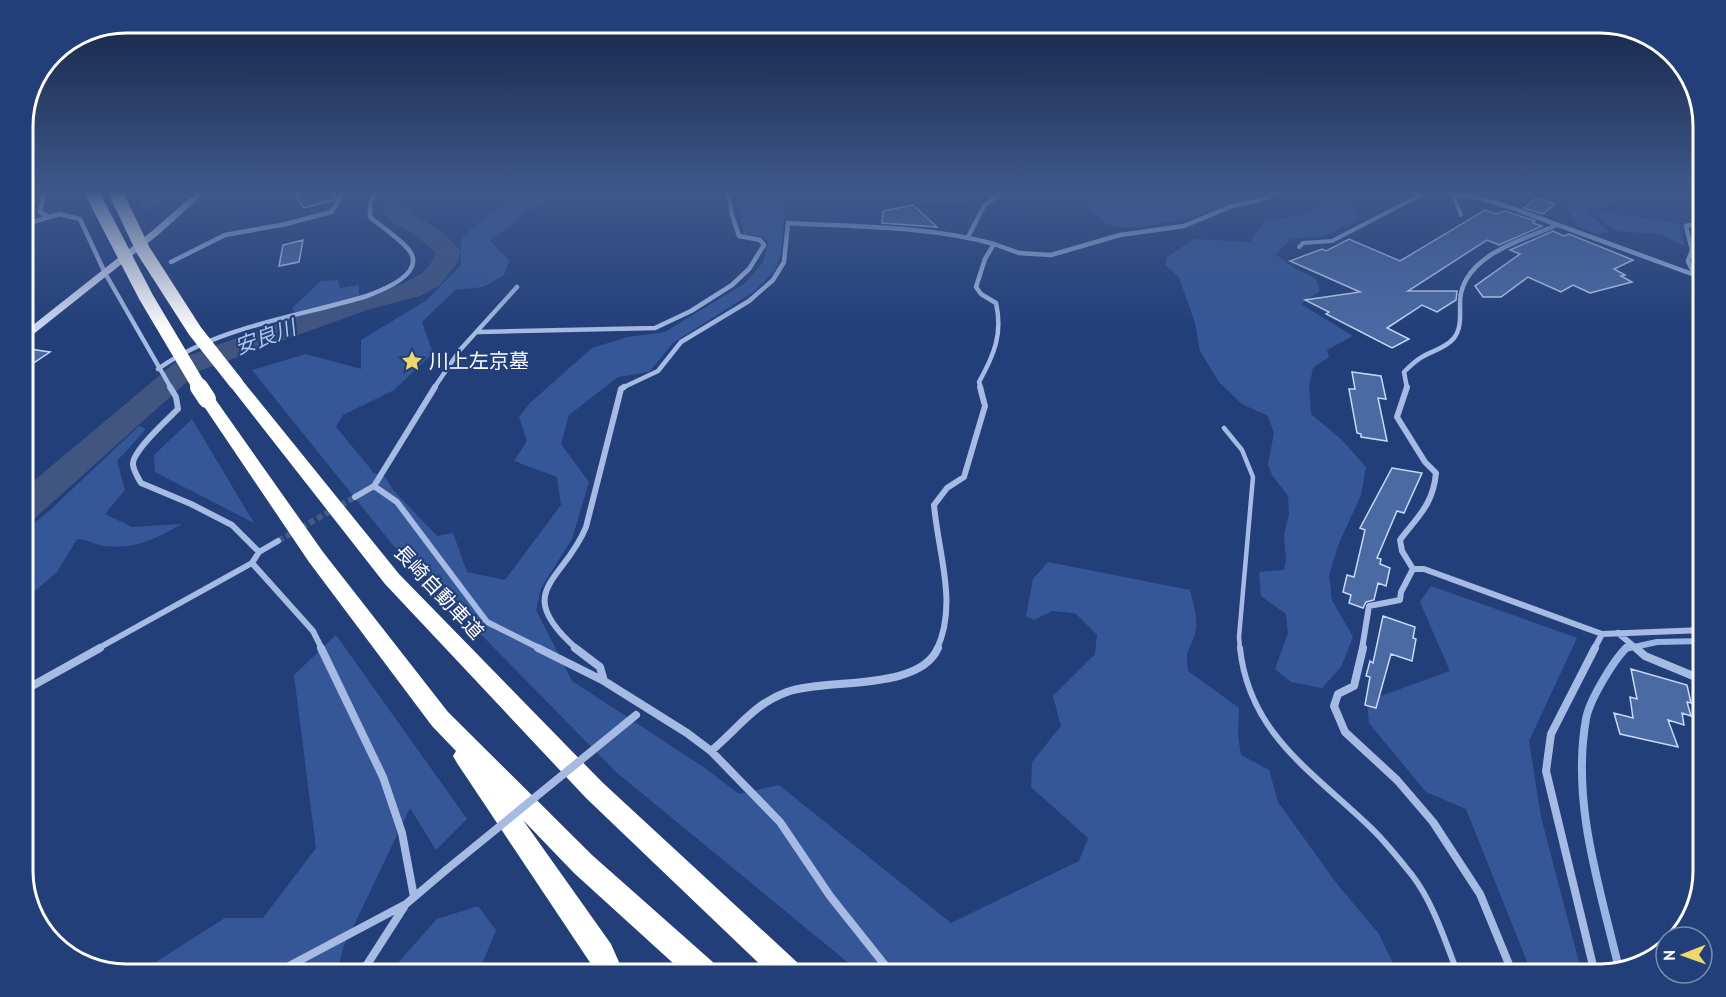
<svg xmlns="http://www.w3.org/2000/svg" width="1726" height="997" font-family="'PT Sans','Noto Sans JP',sans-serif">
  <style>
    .green { fill: #365797 }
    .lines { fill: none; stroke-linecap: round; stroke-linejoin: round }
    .stream-far1 { stroke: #99b4e5; stroke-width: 6 }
    .stream { stroke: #99b4e5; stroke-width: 8 }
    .river { fill: #405580; fill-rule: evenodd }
    .building { fill: #4b69a3; stroke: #c8d7f4; stroke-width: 1.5 }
    .street-tunnel { stroke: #445c8d; stroke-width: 6; stroke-dasharray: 6 3; stroke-linecap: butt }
    .lane-far2 { stroke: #a5bbe4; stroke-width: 4 }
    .lane-far1 { stroke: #a5bbe4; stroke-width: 4.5 }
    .lane { stroke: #a5bbe4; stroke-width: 6 }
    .street-far2 { stroke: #a5bbe4; stroke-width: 4.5 }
    .street-far1 { stroke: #a5bbe4; stroke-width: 6 }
    .street { stroke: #a5bbe4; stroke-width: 8 }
    .secondary { fill: #cedaf4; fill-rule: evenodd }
    .highway { fill: #fff; fill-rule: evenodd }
    .street-bridge { stroke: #a5bbe4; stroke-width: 8 }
    .highway-bridge-far1 { stroke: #fff; stroke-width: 14 }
    .highway-bridge { stroke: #fff; stroke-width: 18 }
    .labels { text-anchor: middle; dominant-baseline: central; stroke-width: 4.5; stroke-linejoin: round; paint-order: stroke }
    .poi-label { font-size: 20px; fill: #fff; stroke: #233f79; text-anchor: start }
    .street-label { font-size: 20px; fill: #fff; stroke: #233f79 }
    .water-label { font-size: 21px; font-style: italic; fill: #b0c5ec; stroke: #233f79 }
    .rim { fill: none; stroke: #fff; stroke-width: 3 }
  </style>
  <rect width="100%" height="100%" fill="#233f79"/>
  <!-- green -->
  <path class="green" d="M159,191H188L174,195L145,210L138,199Z
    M519,191H567L530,210L490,241L509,260L504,275L483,287L455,290L422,322L433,353L394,390L343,415L336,427L374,473L386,478L394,491L437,536L453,533L467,572L505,580L561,505L557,477L514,461L527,441L519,417L531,402L592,348L628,337L665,332L745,283L763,262L768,242L761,236L744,235L737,199L749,191H786L781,253L775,270L755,291L673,343L649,372L618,377L569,415L561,444L589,482L572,539L541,588L536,610L572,681L705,768L739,794L779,785L951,923L1079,861L1088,838L1031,787L1032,762L1061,726L1053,696L1095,654L1097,635L1075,613L1052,611L1034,620L1026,616L1033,579L1048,562L1190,590C1193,603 1199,621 1195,634C1189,654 1185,647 1188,671L1239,708L1238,736L1241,755L1269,770L1278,802L1337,884L1379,934L1398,974H862L616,772L392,544L252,370L306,354L361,369V340L427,300L461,265V239L486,215Z
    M899,191H973L975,201L928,203Z
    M1083,191H1277L1207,211C1197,219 1130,230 1117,227C1100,223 1092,210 1082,197Z
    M1321,191H1367L1351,205L1360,219L1325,236L1291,239L1275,254L1294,268L1316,279L1320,291L1301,304L1353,336L1327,350L1329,357L1313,368L1309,386L1311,414L1342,440L1366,467L1361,495L1339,543L1329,575L1332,600L1353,637L1341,667L1322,688L1291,682L1275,669L1288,633L1286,614L1261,596L1259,572L1284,570L1286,560L1284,534L1289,514L1288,496L1272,475L1268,464L1274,433L1268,416L1242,404L1219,382L1200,351L1195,323L1179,277L1165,265L1167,257L1194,239L1250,242L1264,221L1307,214L1330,196Z
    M1535,191H1608L1614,202L1604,208L1583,207L1609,232L1597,235L1578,226L1563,201Z
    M1590,210L1678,223L1685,246L1660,234L1615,231Z
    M338,280L340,288L359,285V296L295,313L292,308L321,281Z
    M192,419L254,523L155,472L154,455Z
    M139,426L146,429L117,461L125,490L105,514L132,527L182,524C157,538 135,550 105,546C95,545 88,539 77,539L57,572L23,601V532L48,512Z
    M1431,586L1577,638L1529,741L1541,817L1582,974H1532L1466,809L1426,792L1369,723L1367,701L1450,671L1420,602Z
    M336,635L467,819L436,850L410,808L343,948L337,974H137L225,918H263L316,848L294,675Z
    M478,906L496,930L478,974H388L437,919Z"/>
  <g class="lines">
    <!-- stream-far1 -->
    <path class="stream-far1" d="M1625,649L1657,642L1703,641"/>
    <!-- stream -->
    <path class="stream" d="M1619,969C1600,888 1571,803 1586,719C1589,701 1613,661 1626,648"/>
    <!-- river -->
    <path class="river" d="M376,191H400L398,195L407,211L439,229L461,251L456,265L439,286L420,296L367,310L199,371L35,518L23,521V490L179,359L347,298L402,284L421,274L431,263L436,253L418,237L390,221L375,194Z"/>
  </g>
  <!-- building -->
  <path class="building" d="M312,191H336L334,200L304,208L295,196Z
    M1536,198L1555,204L1543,214L1524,208Z
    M913,205L937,227L882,223L883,211Z
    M1485,210L1496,214L1505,211L1535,221L1533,223L1542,226L1499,245L1487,240L1408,291H1457L1456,300L1437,312L1422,305L1387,328L1409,339L1392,348L1326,314L1329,312L1305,300L1360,292L1290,261L1322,249L1326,251L1349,239L1400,261Z
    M1553,231L1564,236L1569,234L1633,260L1614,269L1625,275L1621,276L1632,282L1590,293L1573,285L1561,292L1528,277L1501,297H1483L1475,286L1520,254L1510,250Z
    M303,240L299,262L279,266L283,245Z
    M23,348L50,352L23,370Z
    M1352,372L1381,376L1386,399L1378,398L1387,441L1361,437V434L1357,433L1349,389H1355Z
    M1392,468L1422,473L1404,513L1397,511L1377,558L1381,559L1380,564L1390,568L1386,586L1378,583L1374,600L1366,602L1363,608L1349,603L1351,595L1343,592L1347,575L1354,577L1365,530L1360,528Z
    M1383,616L1415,627L1413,638L1416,639L1412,661L1391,654L1376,708L1365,705L1370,677L1366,676L1370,661L1373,663Z
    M1631,669L1687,685L1691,703L1687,702L1691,716L1682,713L1684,725L1668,720L1678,747L1620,734L1614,713L1633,718L1630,697L1637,699Z"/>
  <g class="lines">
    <!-- street-tunnel -->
    <path class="street-tunnel" d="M278,541L355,497"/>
    <!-- lane-far2 -->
    <path class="lane-far2" d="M1453,194L1461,215
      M1299,247L1303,243L1332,241L1428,191"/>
    <!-- lane-far1 -->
    <path class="lane-far1" d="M1224,428L1242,450L1253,477L1239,637L1240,649
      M1700,476H1703"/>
    <!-- lane -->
    <path class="lane" d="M1240,648C1249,734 1313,772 1370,827C1385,841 1399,859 1412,875C1434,904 1445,941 1458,974"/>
    <!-- street-far2 -->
    <path class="street-far2" d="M44,191L40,212L47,216
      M1437,191L1480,198L1509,207L1703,278
      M23,225L59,214L80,219L105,273L171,388
      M968,237L984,206L1003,191
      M994,244L1019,253L1051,255L1120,235L1184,226L1232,206L1260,200L1282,191
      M171,262L225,235L286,224L331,212L338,202L341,191
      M1694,274L1688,261L1692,250L1686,226L1703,222
      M478,332L655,328L691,311L732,285L749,269L764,245L760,240L739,236L732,215L728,191
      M158,369C219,326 297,317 367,296C382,290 420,276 412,255C407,243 380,226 370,217V203L376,191
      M434,388L460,350L517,287
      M622,388L658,371L681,342L749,301L773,280L784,262L788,223C856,227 928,226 994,244L985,259L976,287L981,294L996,303C1003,334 994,355 979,382L981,388
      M1407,388L1404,372C1409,367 1415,361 1422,357C1432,351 1446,348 1454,338C1464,325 1458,307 1461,293C1470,253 1525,239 1557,225"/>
    <!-- street-far1 -->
    <path class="street-far1" d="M170,387L176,397L178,409C168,419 131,452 133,465C134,471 138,478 141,483L191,504L232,525L259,552
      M374,486L435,387
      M355,497L374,486L397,502L487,622L541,649
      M252,563L313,631L322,649
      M1413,569H1424L1602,634
      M1618,633L1637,649
      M97,649L252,563L259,552L278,541
      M577,649C510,590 564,582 586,527L621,389L624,387
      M937,649C958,603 938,553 934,505L947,488L964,477L985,406L980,387
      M1362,649L1369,606L1400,600L1401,592L1413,569L1402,551L1400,540C1418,516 1433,505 1436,473L1425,462L1397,417L1407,387
      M1594,649L1602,634L1703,630"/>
    <!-- street -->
    <path class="street" d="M321,648L383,777L402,833L414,897
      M538,648L604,681L687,733L711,751L780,822L830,896L892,974
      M575,648L600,667L604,681
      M1363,648L1354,686L1338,694L1334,706L1345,732L1397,780L1433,822L1480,894L1513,974
      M1595,648L1551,734L1546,771L1595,974
      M1636,648L1645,656L1703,680
      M23,691L100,648
      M711,751C737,730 753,704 787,692C825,678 919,692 938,648
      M274,974L406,904L446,870
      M361,974L404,907"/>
    <!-- secondary -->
    <path class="secondary" d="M198,191H207L158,235L26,340L23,341V333L152,231Z"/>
    <!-- highway -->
    <path class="highway" d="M236,378L242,380L399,574L602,782L799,964L803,974H770L586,798L385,584L230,386L228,383Z
      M207,394L213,396L323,552L448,712L592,855L715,964L719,974H685L574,873L523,820L611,944L622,969L619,974H596L591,964L457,763L453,756L456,751L432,726L309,562L199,399Z"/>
    <!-- street-bridge -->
    <path class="street-bridge" d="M446,870L636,715"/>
    <!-- highway-bridge-far1 -->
    <path class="highway-bridge-far1" d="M91,191L146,297L200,388
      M115,191L143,250L195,331L236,383"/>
    <!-- highway-bridge -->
    <path class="highway-bridge" d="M199,387L207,399"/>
  </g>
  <!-- sky -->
  <linearGradient id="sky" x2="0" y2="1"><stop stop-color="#132343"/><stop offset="0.58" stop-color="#3f588c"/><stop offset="1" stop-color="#3f588c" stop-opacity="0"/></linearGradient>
  <rect width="1726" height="331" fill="url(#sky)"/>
  <!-- icons -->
  <defs>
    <symbol id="sight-bare" viewBox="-9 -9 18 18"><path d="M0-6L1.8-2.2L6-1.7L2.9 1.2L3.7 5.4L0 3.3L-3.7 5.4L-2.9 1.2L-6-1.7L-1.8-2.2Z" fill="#efd769" stroke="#233f79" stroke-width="2.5" paint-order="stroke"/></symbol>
  </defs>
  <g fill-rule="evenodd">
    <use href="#sight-bare" x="397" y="346" width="30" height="30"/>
  </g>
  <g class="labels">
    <!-- poi labels -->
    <g class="poi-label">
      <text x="429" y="361">川上左京墓</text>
    </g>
    <!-- street labels -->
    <g class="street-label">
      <text transform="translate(439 592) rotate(47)">長崎自動車道</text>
    </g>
    <!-- water labels -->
    <g class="water-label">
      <text transform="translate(265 337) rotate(-20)">安良川</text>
    </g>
  </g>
  <!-- crop -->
  <path d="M0 0H1726V997H0ZM126 33H1600A93 93 0 0 1 1693 126V871A93 93 0 0 1 1600 964H126A93 93 0 0 1 33 871V126A93 93 0 0 1 126 33Z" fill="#233f79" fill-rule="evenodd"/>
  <path class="rim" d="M126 33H1600A93 93 0 0 1 1693 126V871A93 93 0 0 1 1600 964H126A93 93 0 0 1 33 871V126A93 93 0 0 1 126 33Z"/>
  <!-- north arrow -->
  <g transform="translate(1684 955) rotate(269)"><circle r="28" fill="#233f79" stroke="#7b8caf" stroke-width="1.5"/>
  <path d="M0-4.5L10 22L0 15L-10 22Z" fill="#efd769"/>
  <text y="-9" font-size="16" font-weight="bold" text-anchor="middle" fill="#ffffff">N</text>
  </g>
</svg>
